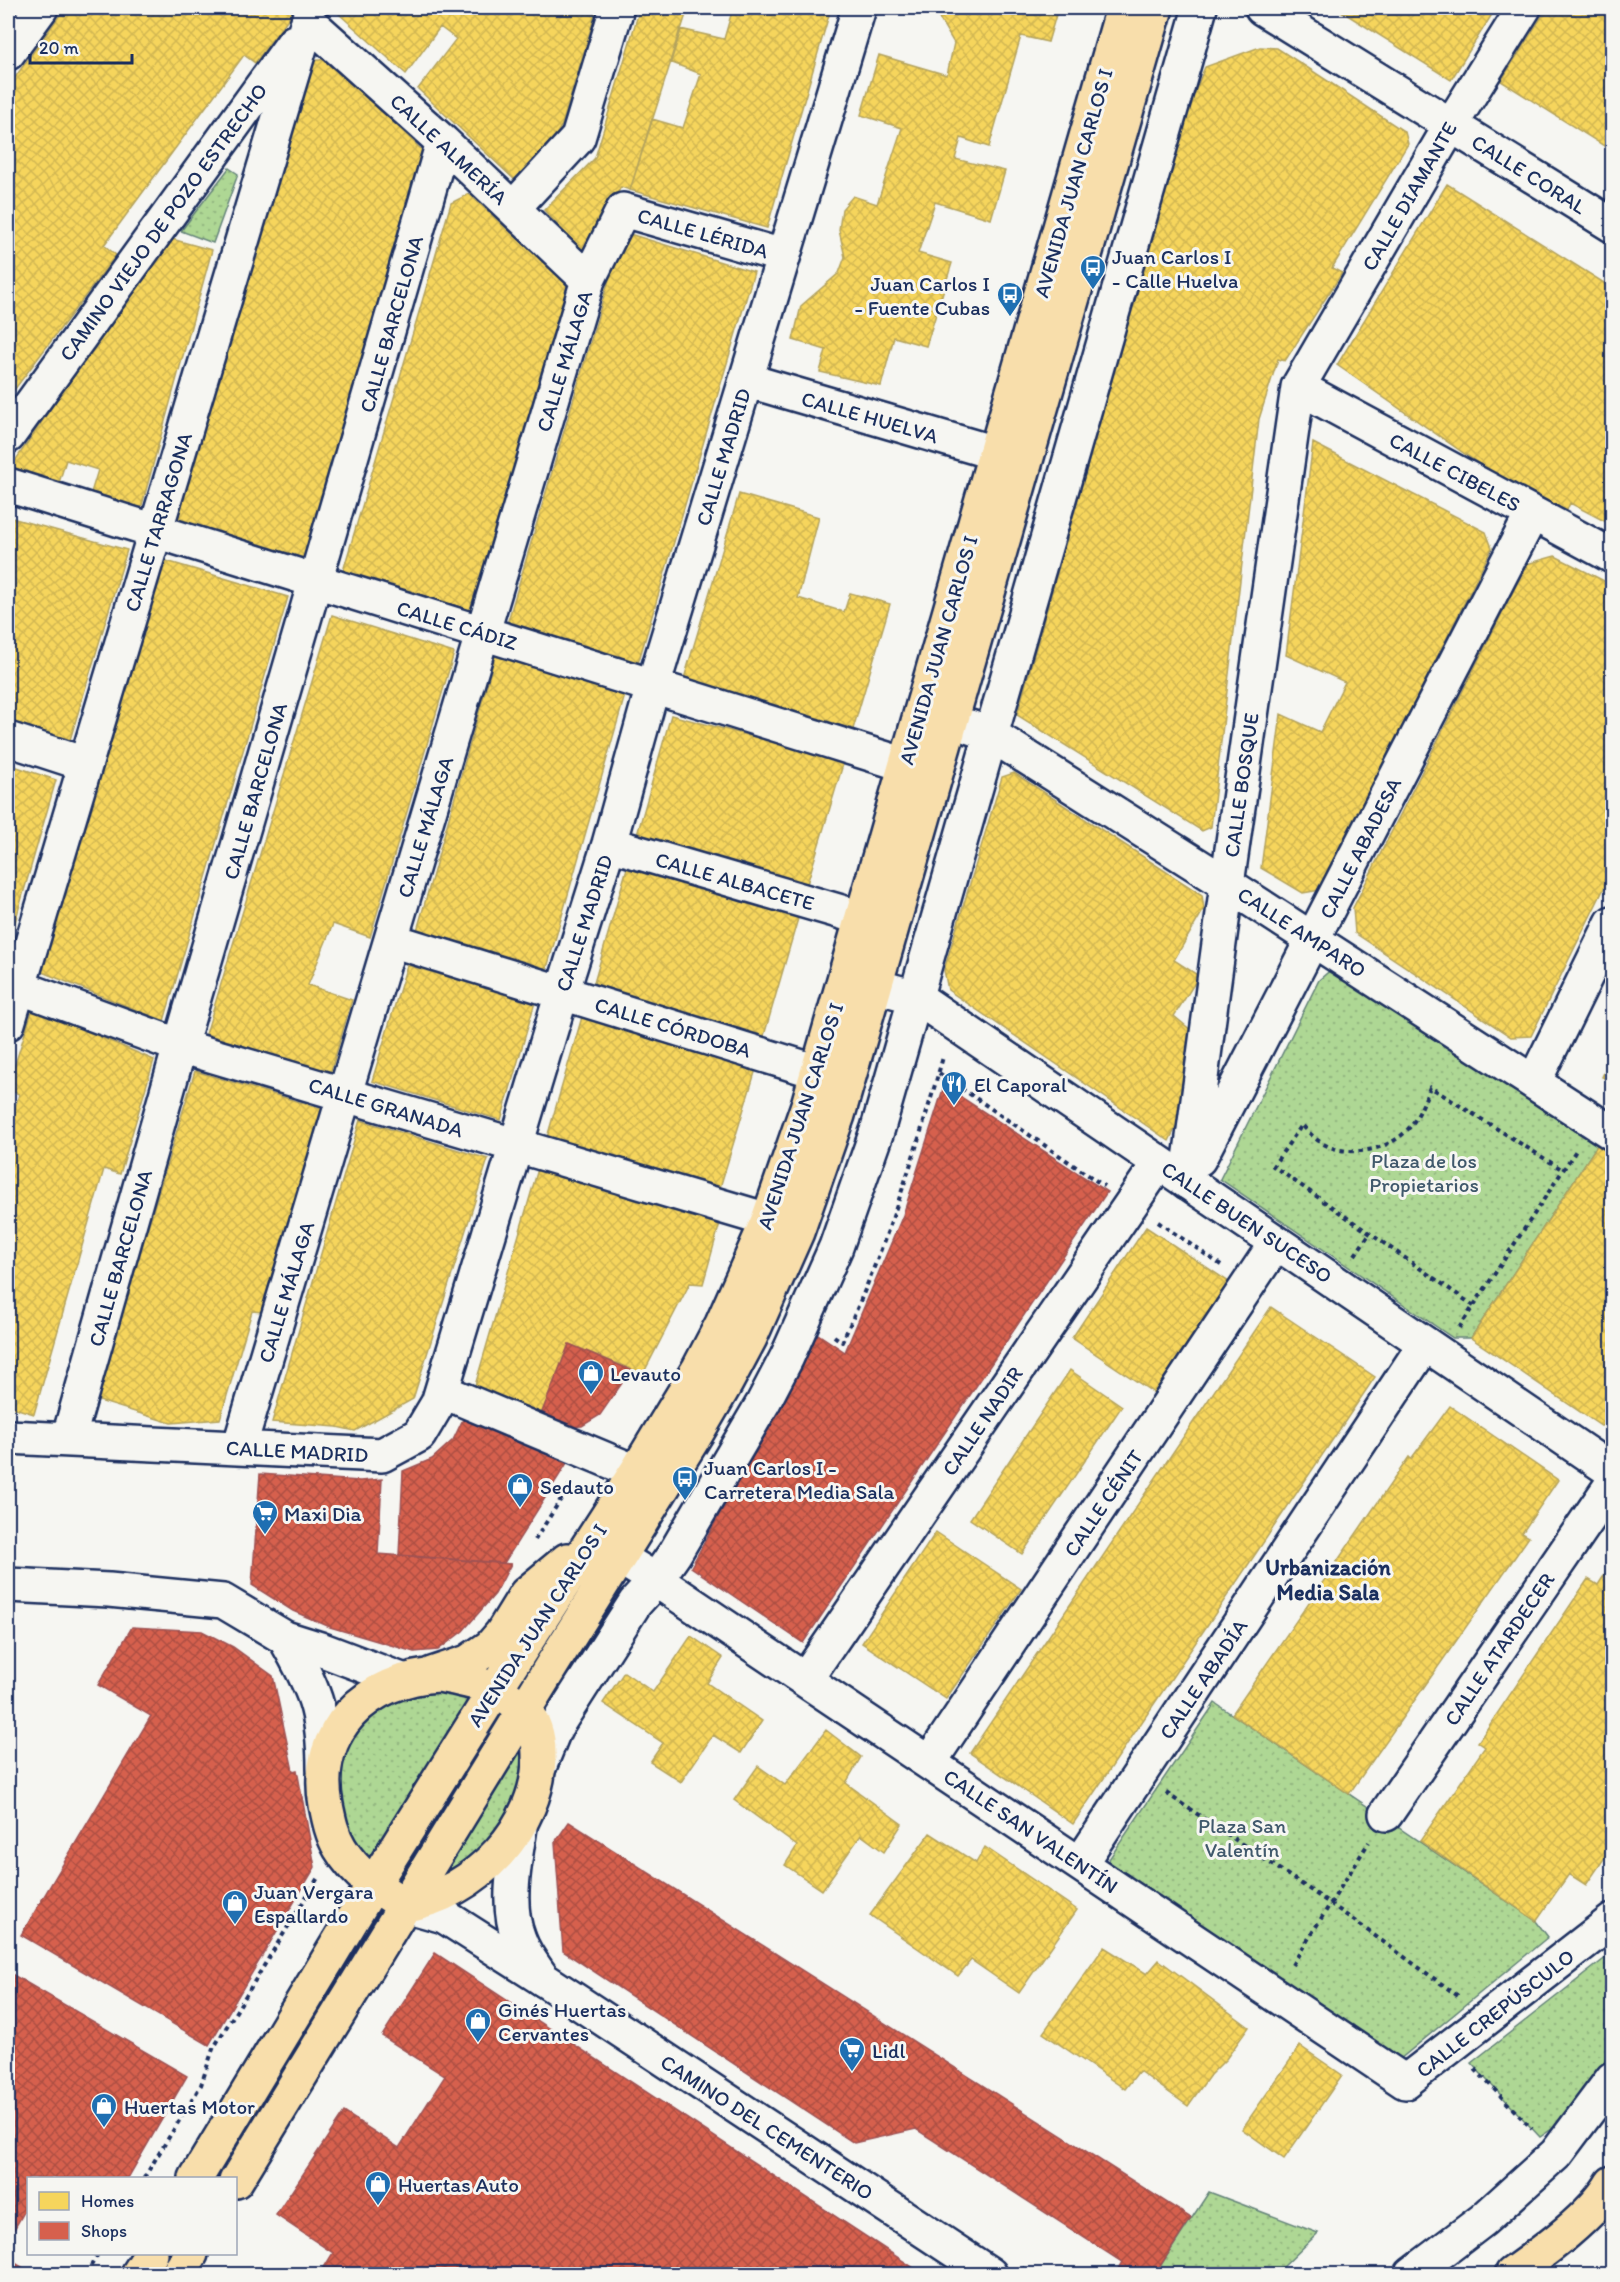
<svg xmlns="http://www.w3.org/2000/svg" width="1620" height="2282" font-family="Itim,sans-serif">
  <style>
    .green { fill: url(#green-dots); stroke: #648379; stroke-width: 1.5 }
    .homes { fill: url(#homes-cross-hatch); stroke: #b4a35d; stroke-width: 1.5 }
    .shops { fill: url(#shops-cross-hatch); stroke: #9e5152; stroke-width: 1.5 }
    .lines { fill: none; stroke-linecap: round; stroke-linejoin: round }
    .street-casing { stroke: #1b2f5e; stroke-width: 38 }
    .secondary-casing { stroke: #1b2f5e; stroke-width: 38 }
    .primary-casing { stroke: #1b2f5e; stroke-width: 38 }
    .highway-casing { stroke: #1b2f5e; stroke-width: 38 }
    .path { stroke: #1b2f5e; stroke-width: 4; stroke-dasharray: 4.5 4.5; stroke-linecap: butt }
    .street { stroke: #f6f6f2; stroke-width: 33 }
    .secondary { stroke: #f6f6f2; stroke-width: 33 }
    .primary { stroke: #f8deab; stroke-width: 33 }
    .highway { stroke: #f8deab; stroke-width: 33 }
    .labels { text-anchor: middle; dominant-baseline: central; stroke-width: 6; stroke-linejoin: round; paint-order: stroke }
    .street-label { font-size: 21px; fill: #1b2f5e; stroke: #f6f6f2 }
    .poi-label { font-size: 21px; fill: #1b2f5e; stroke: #f6f6f2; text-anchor: start }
    .park-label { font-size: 21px; fill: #40596c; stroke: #f6f6f2 }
    .neighbourhood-label { font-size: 22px; font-weight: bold; fill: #1b2f5e; stroke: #f6f6f2 }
  </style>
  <defs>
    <pattern id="green-dots" width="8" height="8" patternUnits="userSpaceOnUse" patternTransform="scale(1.5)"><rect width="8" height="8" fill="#aed794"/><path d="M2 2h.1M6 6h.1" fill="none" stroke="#95b982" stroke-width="1.8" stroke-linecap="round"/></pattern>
    <pattern id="homes-cross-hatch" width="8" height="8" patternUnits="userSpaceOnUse" patternTransform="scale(1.5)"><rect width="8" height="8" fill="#f6d55c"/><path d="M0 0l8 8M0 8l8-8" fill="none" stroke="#d2b752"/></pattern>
    <pattern id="shops-cross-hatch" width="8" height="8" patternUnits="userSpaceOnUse" patternTransform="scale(1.5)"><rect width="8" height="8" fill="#d6604d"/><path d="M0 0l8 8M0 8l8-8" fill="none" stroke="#ad5043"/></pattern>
  </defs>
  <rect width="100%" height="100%" fill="#f6f6f2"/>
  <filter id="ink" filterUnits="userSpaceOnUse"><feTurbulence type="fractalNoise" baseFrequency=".0167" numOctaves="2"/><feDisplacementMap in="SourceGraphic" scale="12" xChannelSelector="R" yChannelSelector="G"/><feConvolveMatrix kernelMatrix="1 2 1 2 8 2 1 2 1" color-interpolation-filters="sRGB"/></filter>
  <g filter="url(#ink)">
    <!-- green -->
    <path class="green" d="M229,168L238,174L213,243L181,231Z
      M1333,968L1587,1134L1598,1144L1471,1338H1453L1220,1179L1319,980Z
      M480,1683L401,1840L357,1871L323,1784L372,1695Z
      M1215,1703L1536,1921L1548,1937L1400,2059L1107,1862Z
      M524,1710L529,1806L424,1902Z
      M1612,1953V2044L1604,2062L1582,2096L1559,2124L1540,2137L1471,2063Z
      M1209,2192L1318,2233L1276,2274H1155Z"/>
    <!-- homes -->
    <path class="homes" d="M8,8H25L8,31Z
      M65,8H296L255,63L244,55L104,245L116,255L8,398V87Z
      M344,8H597L562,125L539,163L517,182L418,89L456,39L440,27L406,74L339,14Z
      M640,8H688L630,190L621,187L582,251L544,210L595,158Z
      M733,8H831L767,228L630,190L652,119L683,128L701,74L670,62L680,29L724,39Z
      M933,8H1058L1048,42L1021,36L989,147L961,138L955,159L1005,171L991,219L935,202L918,253L952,263L926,346L894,337L881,386L820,372L826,350L793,340L801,306L839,273L845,257L839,230L842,209L853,196L877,204L902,128L861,115L879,55L947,75L954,43Z
      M1336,8H1496L1451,80Z
      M1547,8H1612V151L1501,81Z
      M1260,47L1277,48L1311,70L1405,132L1408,144L1332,268L1342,273L1285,361L1278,359L1259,419L1211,827L1202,831L1017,715L1188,109L1205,67Z
      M328,59L423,151L307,561L175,524L311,61Z
      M1447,184L1612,288V525L1570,503L1564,517L1514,488L1337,365Z
      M469,194L570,286L467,619L341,578L451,203Z
      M623,232L754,272L636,670L505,631Z
      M168,238L212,250L140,512L90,496L98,470L66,460L58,486L8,471Z
      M1313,443L1486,532L1492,548L1320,890L1303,893L1261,868L1281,714L1320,732L1345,682L1286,655Z
      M739,494L819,517L798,598L844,612L850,593L890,604L853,729L683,682Z
      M8,517L127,550L69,743L8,723Z
      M1555,556L1612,585V872L1531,1036L1511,1037L1355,933L1353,908L1527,564Z
      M163,560L288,597L164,1021L42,972Z
      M332,615L454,653L370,937L333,924L308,985L352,1000L330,1074L206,1034Z
      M495,656L625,695L545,975L416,934Z
      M671,715L844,761L807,884L637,835Z
      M8,764L56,780L8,946Z
      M1014,773L1202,895L1204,909L1174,960L1199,976L1174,1016L1192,1031L1181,1117L1169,1141L948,990L944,970L1002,777Z
      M627,868L799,915L763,1039L592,990Z
      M407,965L535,1002L501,1120L372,1081Z
      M33,1008L154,1060L120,1174L104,1169L34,1414L8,1406V1133L19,1094L8,1090V1086Z
      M582,1017L756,1069L718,1194L546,1141Z
      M1612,1055V1082L1602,1077Z
      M195,1071L323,1109L262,1312L252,1311L220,1419L171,1423L96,1400Z
      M360,1120L488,1159L413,1399L355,1431L337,1427L272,1422Z
      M1598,1144L1612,1154V1420L1601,1426L1471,1338Z
      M538,1169L720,1223L703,1284L690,1283L643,1374L569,1344L540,1417L474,1389Z
      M1146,1227L1229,1282L1154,1393L1072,1338Z
      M1271,1307L1375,1377L1073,1824L970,1753Z
      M1070,1370L1122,1406L1022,1554L970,1519Z
      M1450,1406L1558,1480L1522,1533L1529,1537L1349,1794L1232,1714L1409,1457L1411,1459Z
      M936,1532L1021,1589L946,1699L862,1643Z
      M1612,1563V1847L1586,1885L1569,1874L1536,1921L1420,1841L1485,1747L1478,1742L1588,1579L1598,1585Z
      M691,1636L723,1658L707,1683L762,1721L741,1753L713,1735L681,1782L650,1762L663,1743L603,1703L624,1672L653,1692Z
      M826,1730L861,1757L846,1783L902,1824L884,1852L861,1835L822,1890L785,1865L797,1846L734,1800L758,1766L785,1785Z
      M930,1833L976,1863L985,1847L1077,1910L1019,1993L971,1960L958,1976L870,1915Z
      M1104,1947L1147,1974L1159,1960L1249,2027L1226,2059L1210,2075L1188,2106L1139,2071L1125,2089L1043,2033Z
      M1300,2046L1342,2075L1284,2159L1242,2129Z"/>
    <!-- shops -->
    <path class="shops" d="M944,1086L1107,1192L803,1643L691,1567L818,1334L845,1352L903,1215Z
      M569,1344L631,1370L600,1415L582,1426L564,1427L540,1417Z
      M467,1411L572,1455L504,1563L399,1555L403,1471L432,1459L453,1440Z
      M260,1474L360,1481L382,1479L378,1554L511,1564L495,1594L463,1631L438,1650L414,1652L330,1627L293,1611L252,1585Z
      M132,1627L202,1631L233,1647L273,1676L293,1771L297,1770L315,1867L209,2045L21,1935L151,1716L98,1685Z
      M569,1822L1191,2218L1155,2274H1115L1122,2262L916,2129L854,2143L563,1951L555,1842Z
      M435,1953L923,2274H320L333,2253L276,2215L344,2112L399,2148L445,2076L382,2036Z
      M8,1972L187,2076L128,2178H28V2205L8,2240Z
      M8,2259L34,2274H8Z"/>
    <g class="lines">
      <defs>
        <path id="street" d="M1262,8L1612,225
          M308,21L443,142L588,280
          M8,53L41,8
          M513,208L578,138L617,8
          M746,380L995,453
          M1298,387L1612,556
          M8,436L294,42
          M8,485L906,765
          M970,727L990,734L1227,884L1612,1133
          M8,739L85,764
          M609,844L862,918
          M391,940L818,1072
          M8,983L180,1046L768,1220
          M8,1023L308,21
          M1534,1082L1612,923
          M1199,1159L1532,514
          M1187,1182L1227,884L1298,387L1451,125L1524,8
          M442,1391L636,1472
          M8,1437L382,1455L419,1435L438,1403L562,993L609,844L653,686L859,8
          M68,1440L180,1046L443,142
          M239,1448L588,280L623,210L783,256
          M594,1542L656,1580L1405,2082L1612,1921
          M805,1680L1159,1163
          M929,1763L1276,1243
          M540,1765L555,1728L635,1603L656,1580L675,1553L763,1403L787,1357L836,1247L878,1128L1200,8
          M1386,1814L1612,1484
          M1080,1864L1425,1344
          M405,1905L444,1916L543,1979"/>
        <path id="secondary" d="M875,986L916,997L1612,1471
          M8,1585L109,1590L223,1601L285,1638L320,1649L402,1680
          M285,1638C314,1689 324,1709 324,1769
          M520,1827C515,1862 505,1905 519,1939C524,1954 534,1966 543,1979L990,2274
          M1412,2274L1483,2220L1556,2154L1612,2079"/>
        <path id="primary" d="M432,1674L468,1662L490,1647L502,1633L526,1594L567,1560
          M439,1675C470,1681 503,1687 525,1712C536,1724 539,1738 539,1754C541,1826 474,1895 405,1905C379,1889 356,1875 340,1848C332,1835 329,1820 326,1805C312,1731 368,1678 439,1675Z
          M196,2178L373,1885L495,1690L636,1472L699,1368L722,1324L768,1220L808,1105L1123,8
          M236,2181L552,1665L698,1431L726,1383L750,1338L797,1232L838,1115L1156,8
          M138,2274L151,2254
          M178,2274L191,2254"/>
        <path id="highway" d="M1512,2274C1543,2252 1593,2216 1612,2183"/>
      </defs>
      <!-- street casing -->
      <use href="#street" class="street-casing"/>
      <!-- secondary casing -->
      <use href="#secondary" class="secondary-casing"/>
      <!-- primary casing -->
      <use href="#primary" class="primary-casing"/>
      <!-- highway casing -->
      <use href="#highway" class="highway-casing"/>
      <!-- path -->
      <path class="path" d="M939,1073L1104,1186
        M1158,1222L1221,1265
        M1355,1255L1370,1233
        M1474,1306L1273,1166L1302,1125C1306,1129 1310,1134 1315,1138C1340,1160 1388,1153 1409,1128C1419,1116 1424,1102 1430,1087L1563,1170
        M1459,1328L1577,1149
        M834,1336L842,1342C885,1250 915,1155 943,1057
        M535,1540L573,1480
        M1166,1793L1331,1904L1461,1998
        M1292,1965L1369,1842
        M1475,2069L1532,2129
        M144,2178L201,2085L213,2049L319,1876
        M1022,2268L1032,2274
        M86,2274L98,2254"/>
      <!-- street -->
      <use href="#street" class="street"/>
      <!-- secondary -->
      <use href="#secondary" class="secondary"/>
      <!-- primary -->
      <use href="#primary" class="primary"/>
      <!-- highway -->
      <use href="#highway" class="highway"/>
    </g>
  </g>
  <!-- icons -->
  <defs>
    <symbol id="bus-pin" viewBox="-11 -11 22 30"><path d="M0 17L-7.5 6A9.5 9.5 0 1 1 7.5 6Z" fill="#1f6fb2" stroke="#f6f6f2"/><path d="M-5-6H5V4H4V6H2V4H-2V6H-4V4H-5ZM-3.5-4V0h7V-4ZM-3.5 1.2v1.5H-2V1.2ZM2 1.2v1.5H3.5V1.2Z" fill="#fff"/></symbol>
    <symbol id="restaurant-pin" viewBox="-11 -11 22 30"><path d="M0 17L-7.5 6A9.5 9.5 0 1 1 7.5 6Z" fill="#1f6fb2" stroke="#f6f6f2"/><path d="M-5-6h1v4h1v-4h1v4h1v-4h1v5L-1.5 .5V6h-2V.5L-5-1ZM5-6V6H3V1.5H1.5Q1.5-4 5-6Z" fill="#fff"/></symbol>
    <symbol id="shop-pin" viewBox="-11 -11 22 30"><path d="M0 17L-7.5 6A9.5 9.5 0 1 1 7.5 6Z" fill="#1f6fb2" stroke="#f6f6f2"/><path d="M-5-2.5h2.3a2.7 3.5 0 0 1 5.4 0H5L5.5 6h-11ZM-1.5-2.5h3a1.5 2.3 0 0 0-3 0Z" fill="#fff"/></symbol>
    <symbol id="supermarket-pin" viewBox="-11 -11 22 30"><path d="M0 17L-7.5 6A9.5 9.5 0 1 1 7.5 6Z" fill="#1f6fb2" stroke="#f6f6f2"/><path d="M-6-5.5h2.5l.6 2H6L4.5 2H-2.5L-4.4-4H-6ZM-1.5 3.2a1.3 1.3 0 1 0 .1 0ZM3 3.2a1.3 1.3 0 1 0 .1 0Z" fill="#fff"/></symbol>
  </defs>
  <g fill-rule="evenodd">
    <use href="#bus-pin" x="1078" y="253" width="30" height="40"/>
    <use href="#bus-pin" x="995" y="280" width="30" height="40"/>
    <use href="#restaurant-pin" x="939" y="1069" width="30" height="40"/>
    <use href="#shop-pin" x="576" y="1358" width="30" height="40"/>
    <use href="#bus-pin" x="670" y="1464" width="30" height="40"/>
    <use href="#shop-pin" x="505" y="1471" width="30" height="40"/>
    <use href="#supermarket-pin" x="250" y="1498" width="30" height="40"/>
    <use href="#shop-pin" x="220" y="1888" width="30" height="40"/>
    <use href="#shop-pin" x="463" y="2006" width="30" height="40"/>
    <use href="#supermarket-pin" x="837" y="2035" width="30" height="40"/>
    <use href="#shop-pin" x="89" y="2091" width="30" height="40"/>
    <use href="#shop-pin" x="363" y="2169" width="30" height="40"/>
  </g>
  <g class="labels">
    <!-- street labels -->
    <g class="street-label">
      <text transform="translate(449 149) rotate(43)">CALLE ALMERÍA</text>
      <text transform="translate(1529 174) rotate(32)">CALLE CORAL</text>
      <text transform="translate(1073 183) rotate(-74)">AVENIDA JUAN CARLOS I</text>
      <text transform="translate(1409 196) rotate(-60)">CALLE DIAMANTE</text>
      <text transform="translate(163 222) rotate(-54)">CAMINO VIEJO DE POZO ESTRECHO</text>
      <text transform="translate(703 233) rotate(16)">CALLE LÉRIDA</text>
      <text transform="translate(391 324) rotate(-74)">CALLE BARCELONA</text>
      <text transform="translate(564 361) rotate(-73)">CALLE MÁLAGA</text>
      <text transform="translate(870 417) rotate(16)">CALLE HUELVA</text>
      <text transform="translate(723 457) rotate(-73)">CALLE MADRID</text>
      <text transform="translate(1455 472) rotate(28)">CALLE CIBELES</text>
      <text transform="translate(158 522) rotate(-73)">CALLE TARRAGONA</text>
      <text transform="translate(457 625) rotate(17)">CALLE CÁDIZ</text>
      <text transform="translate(938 650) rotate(-74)">AVENIDA JUAN CARLOS I</text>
      <text transform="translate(1241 785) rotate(-82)">CALLE BOSQUE</text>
      <text transform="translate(255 791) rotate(-74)">CALLE BARCELONA</text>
      <text transform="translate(425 827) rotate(-73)">CALLE MÁLAGA</text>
      <text transform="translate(1360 848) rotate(-63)">CALLE ABADESA</text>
      <text transform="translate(735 881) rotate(16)">CALLE ALBACETE</text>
      <text transform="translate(584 923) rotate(-72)">CALLE MADRID</text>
      <text transform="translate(1302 932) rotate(33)">CALLE AMPARO</text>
      <text transform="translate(673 1027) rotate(17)">CALLE CÓRDOBA</text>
      <text transform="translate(386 1107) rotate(17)">CALLE GRANADA</text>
      <text transform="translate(800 1116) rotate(-72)">AVENIDA JUAN CARLOS I</text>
      <text transform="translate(1247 1222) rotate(34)">CALLE BUEN SUCESO</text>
      <text transform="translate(120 1258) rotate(-74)">CALLE BARCELONA</text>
      <text transform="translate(286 1292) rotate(-73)">CALLE MÁLAGA</text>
      <text transform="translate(982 1421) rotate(-56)">CALLE NADIR</text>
      <text transform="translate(297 1451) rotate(3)">CALLE MADRID</text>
      <text transform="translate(1103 1503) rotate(-56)">CALLE CÉNIT</text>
      <text transform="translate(537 1625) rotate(-57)">AVENIDA JUAN CARLOS I</text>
      <text transform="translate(1499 1649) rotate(-56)">CALLE ATARDECER</text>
      <text transform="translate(1203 1679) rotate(-56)">CALLE ABADÍA</text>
      <text transform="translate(1031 1831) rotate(34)">CALLE SAN VALENTÍN</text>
      <text transform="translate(1495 2013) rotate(-38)">CALLE CREPÚSCULO</text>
      <text transform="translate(767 2127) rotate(33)">CAMINO DEL CEMENTERIO</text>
    </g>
    <!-- poi labels -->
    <g class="poi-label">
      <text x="1112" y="256">Juan Carlos I<tspan x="1112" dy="24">- Calle Huelva</tspan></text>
      <text x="990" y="283" text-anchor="end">Juan Carlos I<tspan x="990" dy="24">- Fuente Cubas</tspan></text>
      <text x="974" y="1084">El Caporal</text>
      <text x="610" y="1373">Levauto</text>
      <text x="704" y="1467">Juan Carlos I -<tspan x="704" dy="24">Carretera Media Sala</tspan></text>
      <text x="540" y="1486">Sedauto</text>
      <text x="284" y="1513">Maxi Dia</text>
      <text x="254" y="1891">Juan Vergara<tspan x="254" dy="24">Espallardo</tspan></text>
      <text x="498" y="2009">Ginés Huertas<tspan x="498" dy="24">Cervantes</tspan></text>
      <text x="872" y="2050">Lidl</text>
      <text x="124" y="2106">Huertas Motor</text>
      <text x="398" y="2184">Huertas Auto</text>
    </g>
    <!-- park labels -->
    <g class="park-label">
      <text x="1424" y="1160">Plaza de los<tspan x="1424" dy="24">Propietarios</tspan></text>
      <text x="1242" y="1825">Plaza San<tspan x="1242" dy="24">Valentín</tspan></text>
    </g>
    <!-- neighbourhood labels -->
    <g class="neighbourhood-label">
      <text x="1328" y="1567">Urbanización<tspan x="1328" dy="25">Media Sala</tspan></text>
    </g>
  </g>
  <!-- margin -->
  <rect width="1620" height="2282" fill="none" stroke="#f6f6f2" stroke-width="30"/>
  <rect x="15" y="15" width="1590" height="2252" fill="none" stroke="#1b2f5e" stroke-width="2" filter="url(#ink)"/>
  <!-- legend -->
  <rect x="27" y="2177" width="210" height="78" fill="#f6f6f2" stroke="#9ea6b7" stroke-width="1.5"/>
  <rect x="39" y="2192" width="30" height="18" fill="#f6d55c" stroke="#9ea6b7" stroke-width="1.5"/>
  <text x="81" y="2207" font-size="18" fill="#1b2f5e">Homes</text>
  <rect x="39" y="2222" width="30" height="18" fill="#d6604d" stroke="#9ea6b7" stroke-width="1.5"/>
  <text x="81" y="2237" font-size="18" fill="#1b2f5e">Shops</text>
  <!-- scale -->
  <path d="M30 54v9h102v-9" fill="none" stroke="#1b2f5e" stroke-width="3"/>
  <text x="39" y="54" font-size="18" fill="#1b2f5e" stroke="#f6f6f2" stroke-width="4.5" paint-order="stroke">20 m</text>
</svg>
